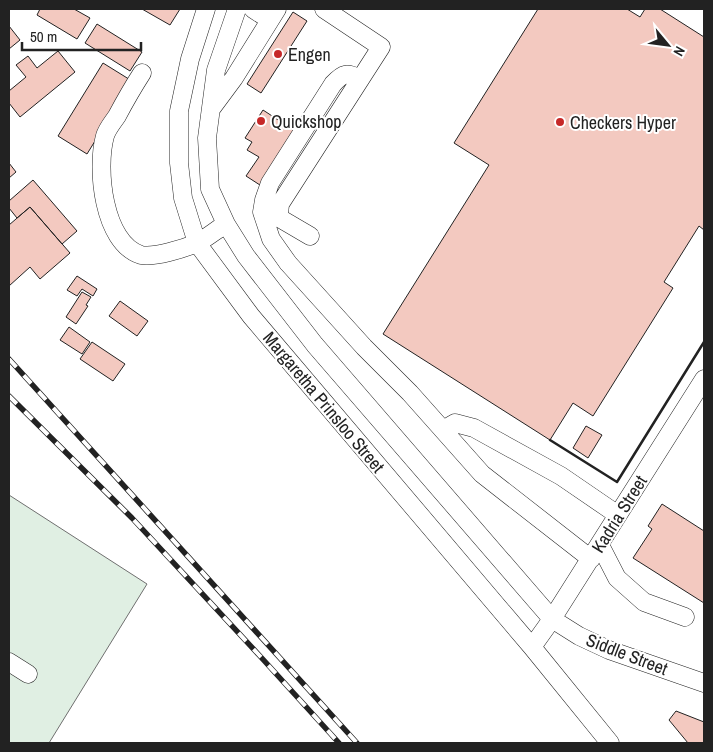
<svg xmlns="http://www.w3.org/2000/svg" width="713" height="752" font-family="'Archivo Narrow',sans-serif">
  <style>
    .green { fill: #e0efe3; stroke: #6f6f6f }
    .building { fill: #f3c9c0; stroke: #222 }
    .lines { fill: none; stroke-linecap: round; stroke-linejoin: round }
    .minor-casing { stroke: #222; stroke-width: 19 }
    .minor { stroke: #fff; stroke-width: 18 }
    .rail-casing { stroke: #222; stroke-width: 5.5 }
    .rail { stroke: #fff; stroke-width: 4; stroke-dasharray: 11; stroke-linecap: butt }
    .wall { stroke: #222; stroke-width: 2.5 }
    .poi-dot { fill: #c62828; stroke: #fff; stroke-width: 2 }
    .labels { text-anchor: middle; dominant-baseline: central; stroke-width: 4; stroke-linejoin: round; paint-order: stroke }
    .poi-label { font-size: 18px; fill: #222; stroke: #fff; text-anchor: start }
    .street-label { font-size: 18px; fill: #222; stroke: #fff }
  </style>
  <rect width="100%" height="100%" fill="#fff"/>
  <!-- green -->
  <path class="green" d="M9,495L147,584L49,743H9Z"/>
  <!-- building -->
  <path class="building" d="M40,9H74L90,18L77,39L37,15Z
    M142,9H180L170,25Z
    M538,9H627L640,17L645,9H660L704,37V230L699,226L664,282L673,288L593,416L573,403L550,440L383,334L489,165L454,143Z
    M293,12L307,21L261,93L247,84Z
    M97,24L142,52L130,71L85,43Z
    M9,26L20,40L9,49Z
    M58,51L75,72L20,117L9,103V91L26,77L16,65L28,56L37,68Z
    M103,63L132,81L87,154L58,136Z
    M263,110L298,133L263,187L246,176L259,157L247,150L252,142L245,138Z
    M9,163L16,172L9,178Z
    M33,180L77,231L62,244L30,207L17,218L9,208V201Z
    M30,207L70,253L40,279L30,267L9,286V225Z
    M77,276L97,289L93,296L82,289L77,296L67,290Z
    M82,292L91,297L86,305L88,306L76,324L66,317Z
    M120,301L148,321L137,336L109,316Z
    M69,327L90,342L82,354L60,340Z
    M92,342L125,364L113,381L80,359Z
    M586,426L602,435L588,458L573,448Z
    M662,504L704,531V603L633,558L652,529L648,526Z
    M676,711L704,722V743H688L669,720Z"/>
  <g class="lines">
    <defs>
      <path id="minor" d="M206,9L190,59L179,111V163L183,198L197,243L251,316L532,647L610,743
        M237,9L216,70L207,138L210,189L226,224L246,256L315,345L552,619L579,636L609,650L704,683
        M253,9L270,20
        M142,73C133,87 125,101 117,116C113,122 107,129 105,136C96,168 103,243 141,255C154,258 185,248 197,243C207,238 216,230 226,224
        M360,79C347,72 343,73 333,84L270,183L264,200L262,212L271,239L288,263L364,347L410,393L482,474L591,559
        M211,109L234,78L277,9
        M310,236L281,219L279,215L280,204L381,47L324,9
        M443,430L455,423L474,428L561,476L618,515
        M600,545L617,578L644,602L685,617
        M532,647L552,619L704,379
        M9,662L28,674"/>
    </defs>
    <!-- minor casing -->
    <use href="#minor" class="minor-casing"/>
    <!-- minor -->
    <use href="#minor" class="minor"/>
    <defs>
      <path id="rail" d="M9,359L357,743
        M9,396L132,518L259,655L339,743"/>
    </defs>
    <!-- rail casing -->
    <use href="#rail" class="rail-casing"/>
    <!-- rail -->
    <use href="#rail" class="rail"/>
    <!-- wall -->
    <path class="wall" d="M550,440L617,482L704,342"/>
  </g>
  <!-- markers -->
  <g class="poi-dot">
    <circle cx="278" cy="54" r="5"/>
    <circle cx="261" cy="121" r="5"/>
    <circle cx="560" cy="122" r="5"/>
  </g>
  <g class="labels">
    <!-- poi labels -->
    <g class="poi-label">
      <text x="288" y="54">Engen</text>
      <text x="271" y="121">Quickshop</text>
      <text x="570" y="122">Checkers Hyper</text>
    </g>
    <!-- street labels -->
    <g class="street-label">
      <text transform="translate(324 402) rotate(50)">Margaretha Prinsloo Street</text>
      <text transform="translate(619 514) rotate(-58)">Kadria Street</text>
      <text transform="translate(627 654) rotate(21)">Siddle Street</text>
    </g>
  </g>
  <!-- border -->
  <rect width="713" height="752" fill="none" stroke="#222222" stroke-width="20"/>
  <!-- north arrow -->
  <g transform="translate(668 45) rotate(119)" stroke="#ffffff" stroke-width="4" paint-order="stroke">
  <path d="M0-4L9 19L0 12L-9 19Z" fill="#222222"/>
  <text y="-8" font-size="14" font-weight="bold" text-anchor="middle" fill="#222222">N</text>
  </g>
  <!-- scale -->
  <path d="M22 42v8h119v-8" fill="none" stroke="#222222" stroke-width="2.5"/>
  <text x="30" y="42" font-size="15" fill="#222222" stroke="#ffffff" stroke-width="4" paint-order="stroke">50 m</text>
</svg>
